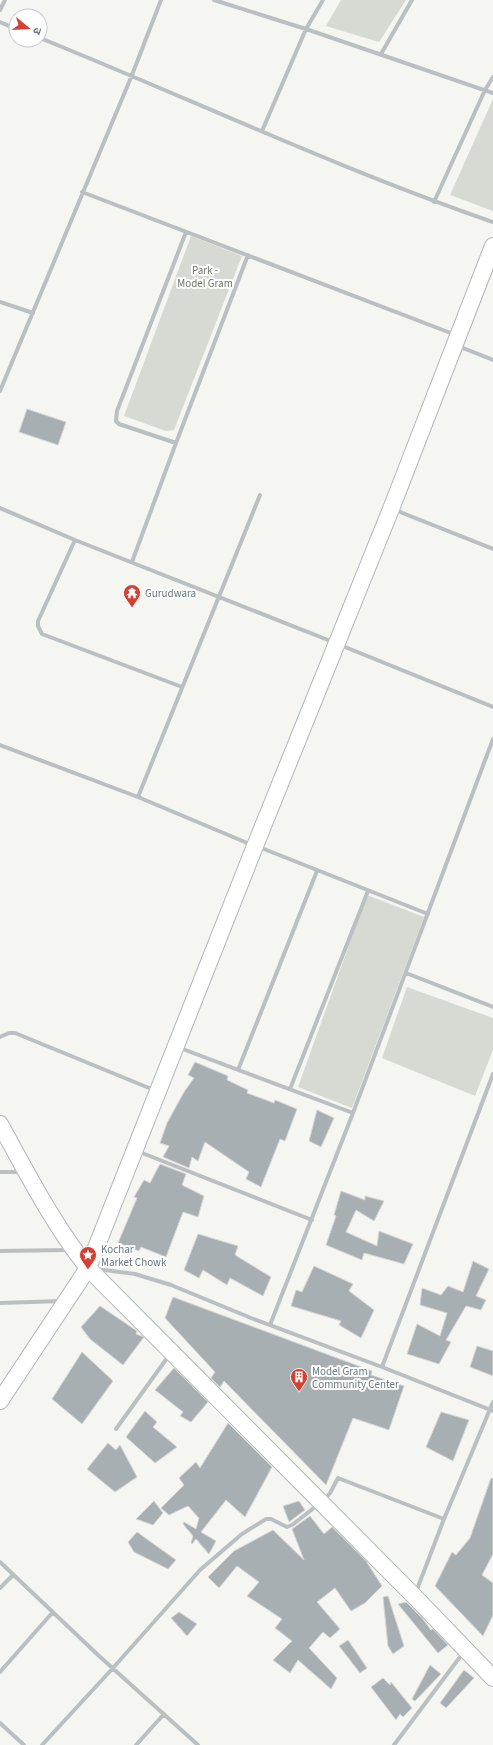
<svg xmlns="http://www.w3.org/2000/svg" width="493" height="1745" font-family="'Source Sans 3','Noto Sans Devanagari',sans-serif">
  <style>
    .green { fill: #d6dad2 }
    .building { fill: #a7afb3; stroke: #d7d6d5 }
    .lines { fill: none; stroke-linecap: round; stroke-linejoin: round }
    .secondary-casing { stroke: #afb6b9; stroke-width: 18 }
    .street { stroke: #bac0c2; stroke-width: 4 }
    .secondary { stroke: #fff; stroke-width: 16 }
    .labels { text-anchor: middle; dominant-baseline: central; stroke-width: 4; stroke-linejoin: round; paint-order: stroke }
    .park-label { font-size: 11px; fill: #6c7865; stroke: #fff }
    .poi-label { font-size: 11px; fill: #677981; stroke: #fff; text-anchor: start }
  </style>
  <rect width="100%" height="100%" fill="#f5f5f2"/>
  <!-- green -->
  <path class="green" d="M341,0H406L379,42L326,26Z
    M493,99V211L450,195Z
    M191,236L242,256L174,430L166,431L124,416Z
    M367,895L424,917L352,1108L298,1087Z
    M407,987L493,1018V1050L475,1096L382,1058Z"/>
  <!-- building -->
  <path class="building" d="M27,409L66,422L58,445L19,432Z
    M195,1062L228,1076L227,1080L248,1090L247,1093L274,1103L275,1100L297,1109L285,1141L280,1139L261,1187L246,1179L249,1172L205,1142L198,1161L192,1157L189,1168L163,1157L169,1146L160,1143L167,1123L184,1092L194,1078L188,1075Z
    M317,1110L334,1118L321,1147L309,1141Z
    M160,1164L186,1174L182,1185L204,1196L198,1217L183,1212L166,1257L141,1247L139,1251L118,1243L137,1198L134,1197L144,1180L150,1183Z
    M341,1191L365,1200V1196L384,1201L374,1221L356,1210L346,1232L377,1246L379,1231L413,1244L404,1264L364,1253L362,1260L326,1245L336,1216L334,1215Z
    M198,1234L238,1246L235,1255L271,1277L263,1296L230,1278L227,1285L203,1270L199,1278L184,1270Z
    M473,1261L489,1269L476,1296L486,1300L481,1310L466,1306L446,1340L451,1342L439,1364L407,1354L417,1324L440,1336L447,1313L420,1305L422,1288L441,1295L448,1286L463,1292Z
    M314,1266L353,1284L349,1291L374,1310L361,1338L339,1325L341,1321L291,1306L296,1290L302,1292Z
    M173,1297L372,1371L371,1375L404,1386L389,1430L353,1418L326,1485L224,1381L220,1387L211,1378L215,1372L165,1318Z
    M100,1306L137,1331L136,1334L144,1337L123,1365L90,1339L81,1327Z
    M477,1346L493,1351V1376L470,1367Z
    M82,1352L113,1381L82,1424L52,1399Z
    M174,1368L208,1402L191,1422L180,1416L183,1412L155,1390Z
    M145,1411L157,1422L153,1427L177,1447L155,1463L126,1437Z
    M441,1412L469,1420L453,1461L426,1447Z
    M228,1423L272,1467L245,1517L226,1500L201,1532L216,1541L209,1554L196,1539L192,1544L191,1543L193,1536L183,1524L184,1522L196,1529L199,1518L188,1506L169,1515L161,1508L184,1485L179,1478L196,1462L200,1468Z
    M108,1443L116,1450L120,1445L137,1477L115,1492L87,1469Z
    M491,1478L493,1479V1554L482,1575L493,1583V1615L483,1636L435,1586L452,1552L456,1555L470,1538Z
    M154,1501L163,1513L153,1525L136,1519Z
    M299,1501L305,1510L289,1522L283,1506Z
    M310,1516L324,1534L332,1527L366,1561L382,1586L365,1603L351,1611L335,1588L317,1602L340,1629L330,1638L323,1632L309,1648L337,1678L331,1689L298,1660L290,1673L273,1660L292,1641L275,1628L282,1619L247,1596L259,1582L237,1566L219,1588L208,1577L234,1551L273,1530L304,1560L292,1529Z
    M137,1532L176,1560L168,1569L134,1552L128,1542Z
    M388,1596L404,1646L393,1654L388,1646L383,1597Z
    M406,1602L422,1618L431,1630L433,1629L448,1645L438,1653L398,1604Z
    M179,1612L197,1624L187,1636L171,1618Z
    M348,1640L367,1668L360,1673L339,1646Z
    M430,1665L441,1674L415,1701L412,1699Z
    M464,1670L474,1678L446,1708L440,1703Z
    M383,1678L390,1685L391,1682L412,1708L403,1717L400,1714L396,1720L371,1687Z"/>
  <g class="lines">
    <defs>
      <path id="secondary" d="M0,1124C27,1173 53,1224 88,1268L414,1596L493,1678
        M0,1401L88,1268L255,846L391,509L493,246"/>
    </defs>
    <!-- secondary casing -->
    <use href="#secondary" class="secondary-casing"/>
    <!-- street -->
    <path class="street" d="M214,0L306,29L493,93
      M0,10L5,0
      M0,22L16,29
      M40,38C191,99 339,169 493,222
      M381,54L412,0
      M262,131L306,29L323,0
      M82,192L456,335
      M434,202L485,90L493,77
      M186,232L117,411L116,421L119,424L176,443L248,255
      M0,302L33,313
      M458,346L493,360
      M0,391L132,75L161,0
      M0,508L75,540L333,642
      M395,510L493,549
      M75,540L38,621V626L42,634L182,687
      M132,562L176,443
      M340,645L493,707
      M0,745L138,797L252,845
      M138,797L260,495
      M259,847L428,914
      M406,973L493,1007
      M0,1037L9,1033H15L154,1090
      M180,1048L353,1113
      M238,1070L317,871
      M290,1089L368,891
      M137,1151L312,1220
      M0,1172H22
      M0,1251L69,1250
      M97,1269L135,1274L171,1285L251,1318L382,1367L493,1411
      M0,1303L62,1301
      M270,1325L353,1113L493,739
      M382,1367L493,1074
      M116,1429L170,1354
      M324,1500L330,1493L338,1478L444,1519
      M0,1562L98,1655L198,1745
      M0,1588L13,1575
      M416,1592L444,1519L493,1402
      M0,1672L53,1612
      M0,1723L24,1745
      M42,1745L113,1668L200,1570L242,1534L266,1519H271L287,1527L292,1525L319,1504
      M136,1745L164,1714
      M394,1745L463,1653"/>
    <!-- secondary -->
    <use href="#secondary" class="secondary"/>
  </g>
  <!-- icons -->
  <defs>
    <symbol id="temple-pin" viewBox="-11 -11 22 30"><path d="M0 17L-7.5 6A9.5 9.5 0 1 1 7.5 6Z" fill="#d34134" stroke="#fff"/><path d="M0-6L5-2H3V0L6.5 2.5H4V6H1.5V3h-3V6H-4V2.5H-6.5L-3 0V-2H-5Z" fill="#fff"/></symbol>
    <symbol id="sight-pin" viewBox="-11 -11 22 30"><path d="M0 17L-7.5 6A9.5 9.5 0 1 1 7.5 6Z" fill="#d34134" stroke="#fff"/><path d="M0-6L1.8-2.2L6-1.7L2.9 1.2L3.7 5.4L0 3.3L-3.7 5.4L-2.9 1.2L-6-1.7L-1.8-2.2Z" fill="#fff"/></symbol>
    <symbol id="building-pin" viewBox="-11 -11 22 30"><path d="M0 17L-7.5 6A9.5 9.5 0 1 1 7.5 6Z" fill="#d34134" stroke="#fff"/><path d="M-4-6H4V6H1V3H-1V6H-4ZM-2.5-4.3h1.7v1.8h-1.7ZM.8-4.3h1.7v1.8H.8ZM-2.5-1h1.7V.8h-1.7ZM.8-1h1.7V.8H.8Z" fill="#fff"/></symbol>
  </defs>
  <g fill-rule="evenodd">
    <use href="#temple-pin" x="122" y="583" width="20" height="27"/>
    <use href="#sight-pin" x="78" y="1245" width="20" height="27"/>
    <use href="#building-pin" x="289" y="1367" width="20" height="27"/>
  </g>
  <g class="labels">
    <!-- park labels -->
    <g class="park-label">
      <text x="205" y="270">Park -<tspan x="205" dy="13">Model Gram</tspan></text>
    </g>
    <!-- poi labels -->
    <g class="poi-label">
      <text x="145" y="593">Gurudwara</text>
      <text x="101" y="1249">Kochar<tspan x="101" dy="13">Market Chowk</tspan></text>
      <text x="312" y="1371">Model Gram<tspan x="312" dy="13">Community Center</tspan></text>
    </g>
  </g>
  <!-- north arrow -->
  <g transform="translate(28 28) rotate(108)"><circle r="19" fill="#ffffff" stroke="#c2c9cd"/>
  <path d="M0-3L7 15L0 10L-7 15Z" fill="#d34134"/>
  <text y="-6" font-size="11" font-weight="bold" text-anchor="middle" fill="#677981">उ</text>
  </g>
</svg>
